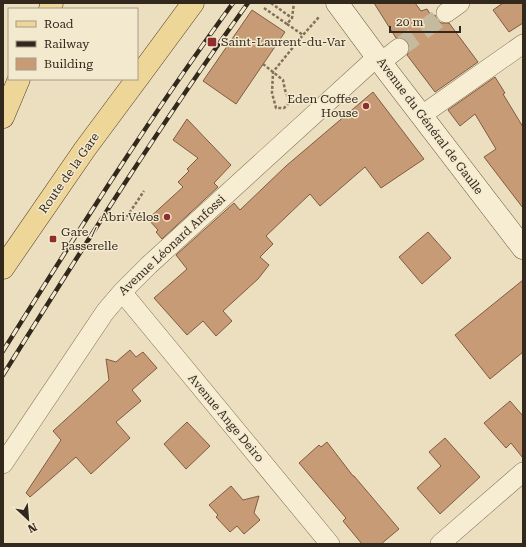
<svg xmlns="http://www.w3.org/2000/svg" width="526" height="547" font-family="'Roboto Serif',serif">
  <style>
    .building { fill: #c89b77; stroke: #815b40 }
    .lines { fill: none; stroke-linecap: round; stroke-linejoin: round }
    .minor-tunnel { stroke: #c6ba9e; stroke-width: 19; stroke-dasharray: 19 10; stroke-linecap: butt }
    .minor-casing { stroke: #837058; stroke-width: 20 }
    .secondary-casing { stroke: #64513c; stroke-width: 23 }
    .primary-casing { stroke: #503e2d; stroke-width: 23 }
    .path { stroke: #837058; stroke-width: 2.5; stroke-dasharray: 3 2; stroke-linecap: butt }
    .minor { stroke: #f7edd2; stroke-width: 19 }
    .secondary { stroke: #f7edd2; stroke-width: 22 }
    .primary { stroke: #eed598; stroke-width: 22 }
    .rail-casing { stroke: #33281c; stroke-width: 4.5 }
    .rail { stroke: #f3e9ce; stroke-width: 3; stroke-dasharray: 9; stroke-linecap: butt }
    .poi-dot { fill: #8f2e2c; stroke: #f3e9ce; stroke-width: 1.5 }
    .labels { text-anchor: middle; dominant-baseline: central; stroke-width: 3; stroke-linejoin: round; paint-order: stroke }
    .poi-label { font-size: 12px; fill: #33281c; stroke: #f3e9ce; text-anchor: start }
    .street-label { font-size: 12px; fill: #33281c; stroke: #f3e9ce }
  </style>
  <rect width="100%" height="100%" fill="#ebdfbf"/>
  <!-- building -->
  <path class="building" d="M374,3H415L421,11L427,9L432,17L435,15L437,20L441,23H449L478,62L435,92L407,55L409,52L410,47L408,42L403,38H396Z
    M503,3H523V23L509,32L493,10Z
    M252,10L285,32L236,104L203,81Z
    M495,77L505,93L503,94L523,127V208L484,157L496,149L475,114L460,126L448,110Z
    M373,92L424,159L381,188L365,167L320,206L310,194L266,236L273,244L260,257L269,265L258,279L223,311L232,321L216,336L203,321L187,335L154,298L187,269L176,255L234,203L240,210L286,166Z
    M187,119L231,165L214,183L218,187L162,239L156,232L158,230L148,219L183,187L178,182L189,171L187,169L198,158L173,140Z
    M428,232L451,258L422,284L399,257Z
    M523,280V352L490,379L455,335Z
    M130,350L136,357L143,352L157,368L132,390L141,401L116,422L130,438L91,474L76,457L30,497L26,493L61,440L53,431L109,380L106,359L116,362Z
    M510,401L523,416V458L511,443L506,448L484,423Z
    M187,422L210,446L186,469L164,444Z
    M445,438L480,477L440,514L417,488L441,466L429,452Z
    M327,442L353,476H354L399,529L381,544H362L343,521L346,518L299,463L319,445L321,447Z
    M231,486L243,500L259,496L254,513L260,520L244,534L237,526L230,532L216,517L218,515L209,505Z"/>
  <g class="lines">
    <!-- minor-tunnel -->
    <path class="minor-tunnel" d="M399,48L446,13"/>
    <defs>
      <path id="minor" d="M446,13L460,3
        M381,62L399,48
        M422,115L523,44
        M122,292L330,544
        M3,464L105,312L122,292L149,265L377,57
        M440,544L523,472"/>
      <path id="secondary" d="M337,3L388,72L523,248"/>
      <path id="primary" d="M50,9L52,3
        M137,79L193,3
        M3,117L19,79
        M3,268L85,149L137,79"/>
    </defs>
    <!-- minor casing -->
    <use href="#minor" class="minor-casing"/>
    <!-- secondary casing -->
    <use href="#secondary" class="secondary-casing"/>
    <!-- primary casing -->
    <use href="#primary" class="primary-casing"/>
    <!-- path -->
    <path class="path" d="M271,3L292,18L294,3
      M264,8L287,24L292,18
      M287,24L303,35
      M263,64L283,80L285,90L290,102L284,108H276L272,93L273,72L303,35L319,17
      M124,221L144,191"/>
    <!-- minor -->
    <use href="#minor" class="minor"/>
    <!-- secondary -->
    <use href="#secondary" class="secondary"/>
    <!-- primary -->
    <use href="#primary" class="primary"/>
    <defs>
      <path id="rail" d="M3,351C77,233 151,115 233,3
        M3,375C82,249 161,123 248,3"/>
    </defs>
    <!-- rail casing -->
    <use href="#rail" class="rail-casing"/>
    <!-- rail -->
    <use href="#rail" class="rail"/>
  </g>
  <!-- markers -->
  <g class="poi-dot">
    <rect x="207" y="37" width="10" height="10" rx="2"/>
    <circle cx="366" cy="106" r="4"/>
    <circle cx="167" cy="217" r="4"/>
    <rect x="49" y="235" width="8" height="8" rx="2"/>
  </g>
  <g class="labels">
    <!-- poi labels -->
    <g class="poi-label">
      <text x="221" y="42">Saint-Laurent-du-Var</text>
      <text x="358" y="99" text-anchor="end">Eden Coffee<tspan x="358" dy="14">House</tspan></text>
      <text x="159" y="217" text-anchor="end">Abri Vélos</text>
      <text x="61" y="232">Gare /<tspan x="61" dy="14">Passerelle</tspan></text>
    </g>
    <!-- street labels -->
    <g class="street-label">
      <text transform="translate(430 126) rotate(53)">Avenue du Général de Gaulle</text>
      <text transform="translate(69 173) rotate(-55)">Route de la Gare</text>
      <text transform="translate(172 245) rotate(-43)">Avenue Léonard Anfossi</text>
      <text transform="translate(226 418) rotate(50)">Avenue Ange Deiro</text>
    </g>
  </g>
  <!-- border -->
  <rect width="526" height="547" fill="none" stroke="#33281c" stroke-width="8"/>
  <!-- legend -->
  <rect x="8" y="8" width="130" height="72" fill="#f3e9ce" stroke="#a69c87"/>
  <rect x="16" y="21" width="20" height="6" fill="#eed598" stroke="#a69c87"/>
  <text x="44" y="28" font-size="12" fill="#33281c">Road</text>
  <rect x="16" y="41" width="20" height="6" fill="#33281c" stroke="#a69c87"/>
  <text x="44" y="48" font-size="12" fill="#33281c">Railway</text>
  <rect x="16" y="58" width="20" height="12" fill="#c89b77" stroke="#a69c87"/>
  <text x="44" y="68" font-size="12" fill="#33281c">Building</text>
  <!-- north arrow -->
  <g transform="translate(28 519) rotate(154)" stroke="#f3e9ce" stroke-width="3" paint-order="stroke">
  <path d="M0-3L7 15L0 10L-7 15Z" fill="#33281c"/>
  <text y="-6" font-size="11" font-weight="bold" text-anchor="middle" fill="#33281c">N</text>
  </g>
  <!-- scale -->
  <path d="M390 26v6h70v-6" fill="none" stroke="#33281c" stroke-width="2"/>
  <text x="396" y="26" font-size="12" fill="#33281c" stroke="#f3e9ce" stroke-width="3" paint-order="stroke">20 m</text>
</svg>
